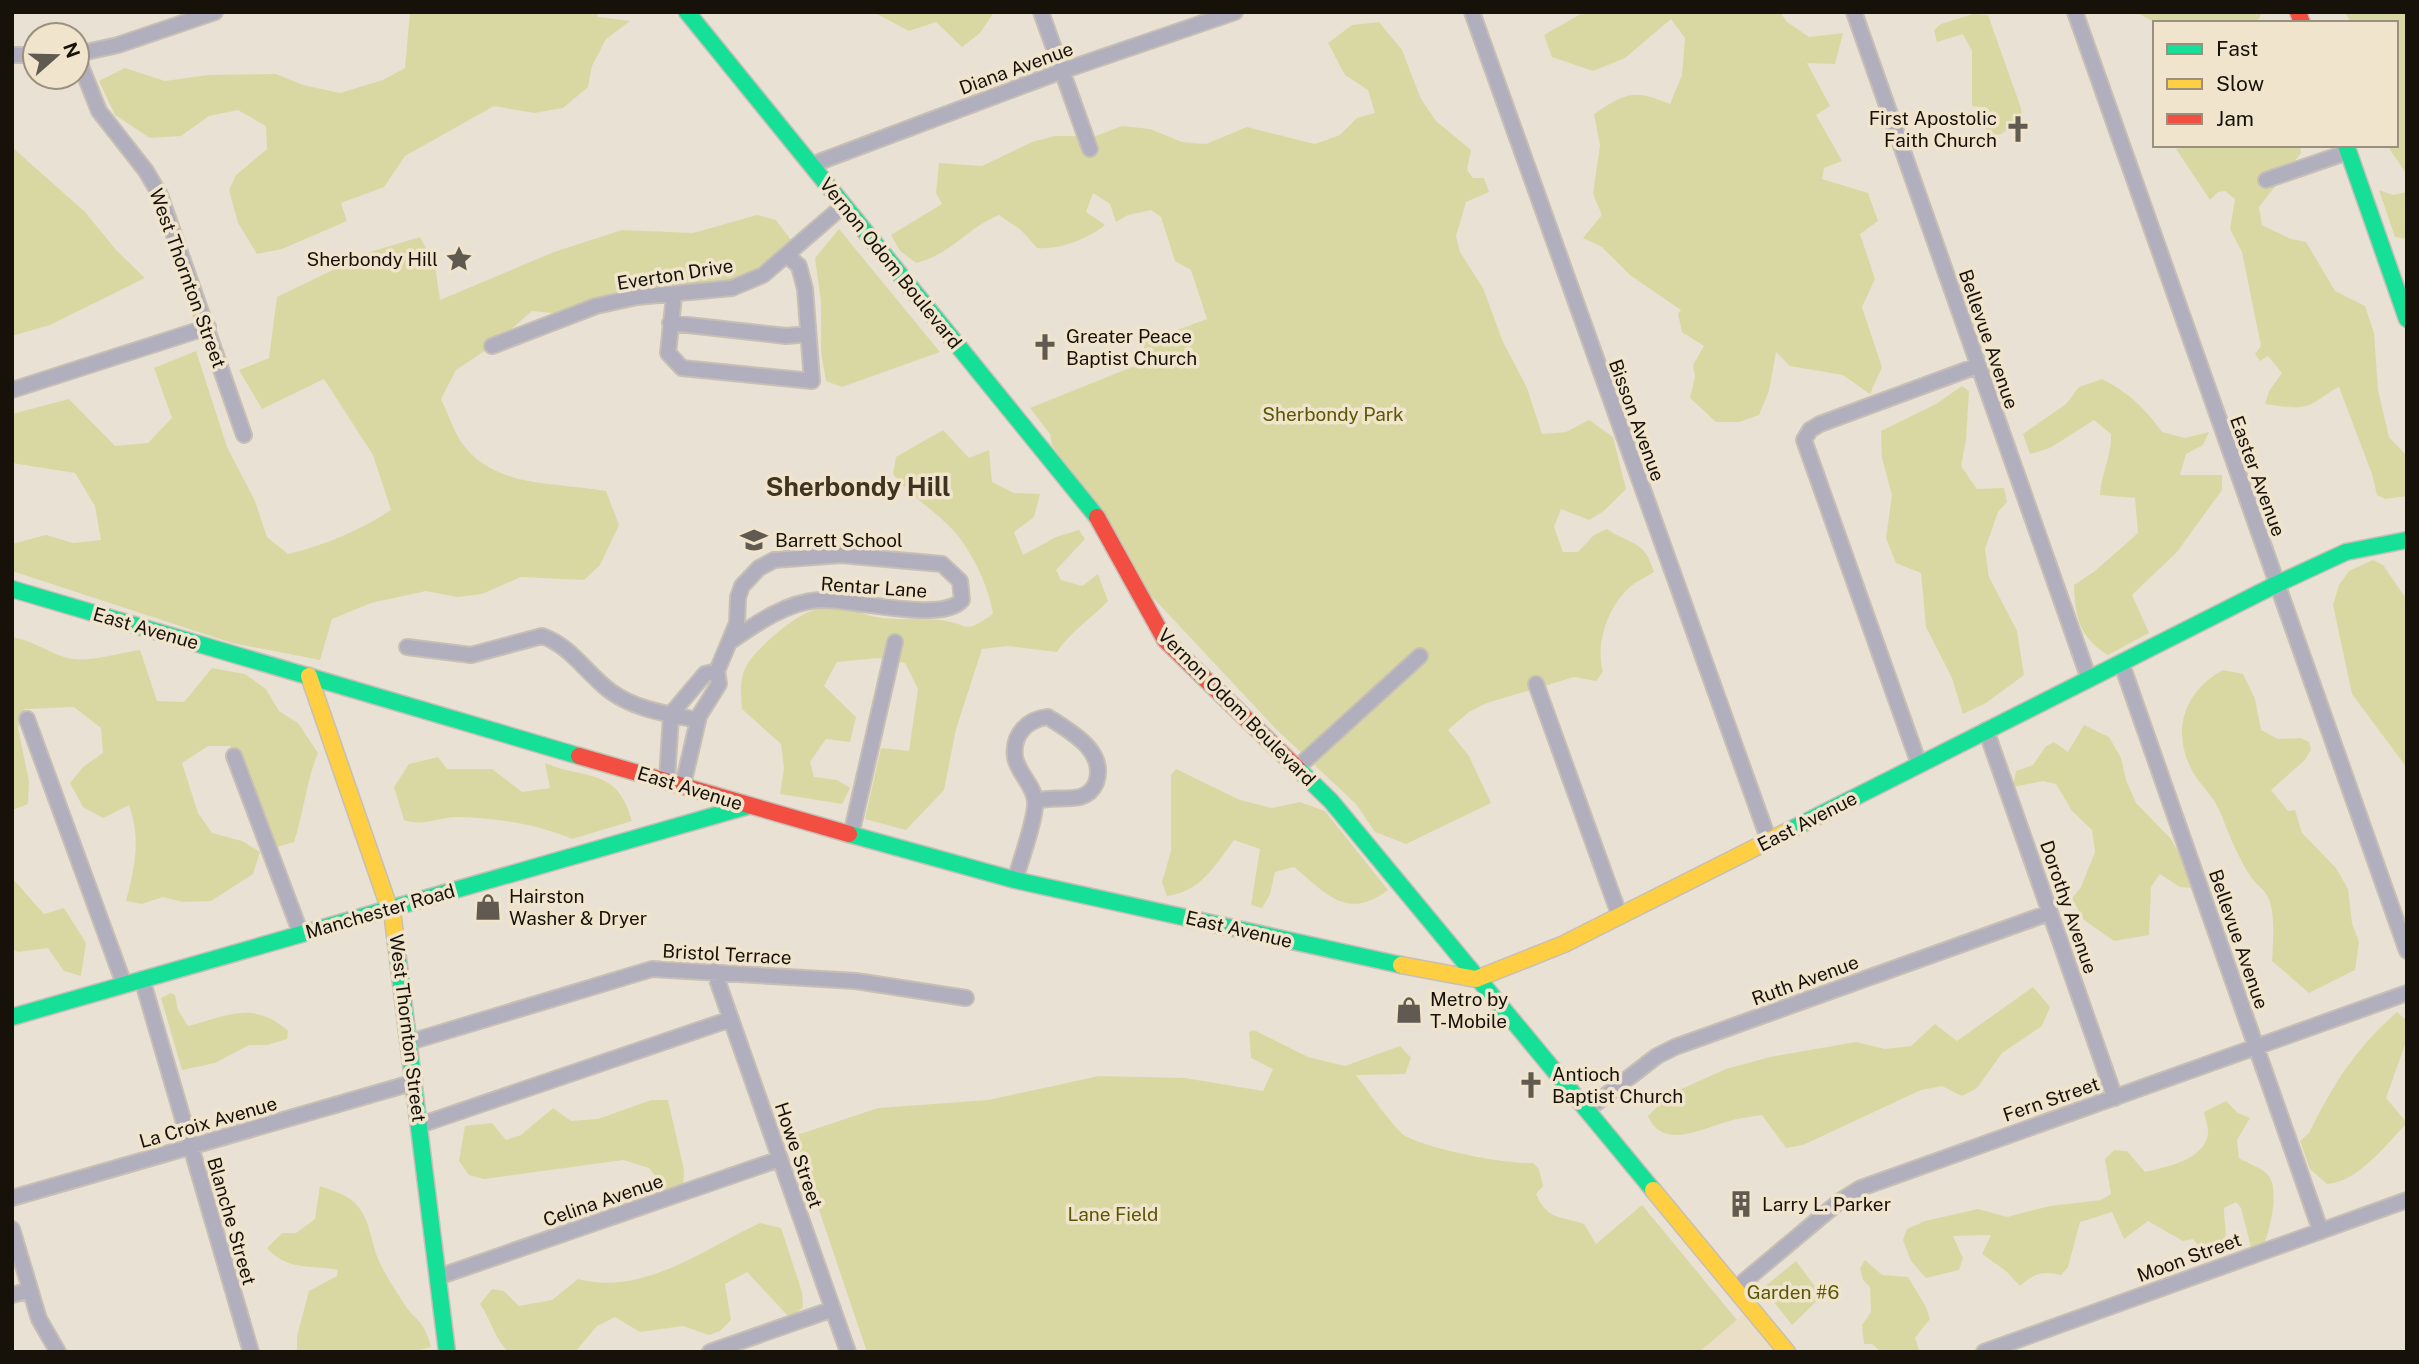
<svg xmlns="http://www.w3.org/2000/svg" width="2419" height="1364" font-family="'Public Sans',sans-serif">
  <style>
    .built { fill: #eadec7 }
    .green { fill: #dad8a2 }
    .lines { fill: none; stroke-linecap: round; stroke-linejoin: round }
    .street-casing { stroke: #c6bfb5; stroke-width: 18 }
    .fast-casing { stroke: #c6bfb5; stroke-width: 19 }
    .slow-casing { stroke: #c6bfb5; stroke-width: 19 }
    .jam-casing { stroke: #c6bfb5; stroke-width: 19 }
    .street { stroke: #b1aebd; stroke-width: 14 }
    .fast { stroke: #16e098; stroke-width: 16 }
    .slow { stroke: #ffcf43; stroke-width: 16 }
    .jam { stroke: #f24e42; stroke-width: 16 }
    .labels { text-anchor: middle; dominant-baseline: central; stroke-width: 7; stroke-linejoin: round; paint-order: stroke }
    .street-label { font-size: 19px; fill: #16120a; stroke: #f1e4cc }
    .poi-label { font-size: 19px; fill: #16120a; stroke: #f1e4cc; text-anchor: start }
    .park-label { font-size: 19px; fill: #585805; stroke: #f1e4cc }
    .district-label { font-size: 26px; font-weight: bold; fill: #3e3421; stroke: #f1e4cc }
  </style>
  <rect width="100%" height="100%" fill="#e9e1d4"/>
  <!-- built -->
  <path class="built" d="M1745,1312L1777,1352H1699L1737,1320Z"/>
  <!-- green -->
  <path class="green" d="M410,12H597L598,17L630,21L606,39L592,66L588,87L563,108L534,113L494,106L405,156L384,187L341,203L347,221L282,249L257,254L238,223L229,190L236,175L267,149L266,126L238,110L209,116L181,136L150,138L115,115L99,81L125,68L165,81L208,75L276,74L303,85L340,93L383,80L405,68Z
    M873,12H994L980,33L962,47L936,22L909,31Z
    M1584,12H1780L1787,22L1809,37L1843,33L1835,64L1807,63L1830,106L1816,115L1842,161L1824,168L1822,179L1868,193L1878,221L1860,234L1875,279L1862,307L1882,367L1870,394L1843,375L1790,366L1776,352L1769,391L1759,415L1739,422H1716L1690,398L1695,377L1693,365L1704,346L1682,332L1678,314L1681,310L1630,275L1602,247L1583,238L1602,215L1593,194L1600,145L1594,114C1627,92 1634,89 1670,104L1682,75L1685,38L1671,19L1625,58L1593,71L1552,57L1544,35Z
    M2135,12H2259L2261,15L2256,23H2157Z
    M2344,12H2407V175L2387,145H2396V23H2352Z
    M1973,14L1988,15L2021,108L2022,120L2001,134L1990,136L1982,124L1986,108L1972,106V51L1963,34L1937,42L1934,30L1941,24Z
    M1379,22L1402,50L1421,99L1436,121L1471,150L1467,170L1473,178H1484L1489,192L1466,202L1456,236L1460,252L1483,288L1503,342L1527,388L1542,434L1566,432L1589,420L1613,437L1626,489L1604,511L1589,520L1561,509L1554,527L1563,552H1578L1594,535L1607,529C1632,546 1644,539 1654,572C1646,577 1637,581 1630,587C1608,606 1595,644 1603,672L1596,681L1574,677L1487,703L1469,712L1448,730L1469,756L1491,803L1406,844L1375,832L1356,804L1276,729L1142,586L1052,445L1050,434L1030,408L1142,363L1145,342L1207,319L1191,270L1175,261L1161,217L1151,210L1128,215L1116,222L1110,204L1093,193L1086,212L1105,225C1088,239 1059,250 1037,248L1021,230L999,215C965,229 952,254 916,263L900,251L891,235L942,204L936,193L939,163L982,166L1032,142L1055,136H1096L1122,126L1150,129L1182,142L1206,144L1247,127L1315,144L1340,135L1357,118L1375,113L1368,90L1345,75L1328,43L1352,25Z
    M2198,145H2300L2301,153L2259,207L2262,225L2291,239L2306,242L2335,291L2365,306L2374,333L2378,390L2389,437L2407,456V496L2385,499L2377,495L2372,474L2339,387C2330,391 2324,397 2315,402C2302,411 2280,406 2265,404L2269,391L2282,373L2268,356L2260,361L2255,354L2261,346L2242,252L2230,229L2235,199L2225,191L2218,192L2210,200L2176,149Z
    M12,147L85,212L117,251L145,278L50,325L12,336Z
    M2379,190L2393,195L2407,192V239L2395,237Z
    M757,215L776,220L791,240L768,265L734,280L682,287L570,315L532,311L492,346L456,370L441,399C448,413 453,430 462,443C494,489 558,482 606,491L619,525L600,565L584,580L521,577L482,594L457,597L426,591L371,603L332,619L320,660L232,643L12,571V544L46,535L73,543L101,540L95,506L75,473L12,463V414L69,399L115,446L148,443L172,418L154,368L196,351L227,447L255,501L267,537L288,554C325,545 359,531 391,510L373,455L324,379L262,409L239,370L269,358L277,297L370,252L420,237L435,265L440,300L554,252L622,230L693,233Z
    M839,229L940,352L842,387L826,381L821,352V302L815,258Z
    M2102,379C2129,393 2145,408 2162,432L2185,438L2209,432L2203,445L2186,454L2180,475H2222V490L2177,552L2132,595L2149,633L2108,655C2080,638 2075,618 2074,585L2095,571L2138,533L2135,498L2100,495C2101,473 2112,456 2111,434L2094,420L2050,448L2030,454L2023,434L2066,404L2079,387Z
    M1962,386L1969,391L1966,440L1961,466L1977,489L2004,488L2007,502L1998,512L1985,549L1989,577L2017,631L2024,675L1986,703L1963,714L1952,678L1926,627L1921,573L1896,563L1886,538L1892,495L1882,458L1881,431L1936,404Z
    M943,430L969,458L989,450L992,482L1014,493L1040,494L1034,517L1014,532L1023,555L1056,537L1079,530L1085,539L1056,570L1061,580L1082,586L1098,574L1108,601C1091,619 1070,632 1057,652L1007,646L982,649L956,729L944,790L906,830L865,819L881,748L909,751L918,689L905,663L878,658L837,662L824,686L856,717L850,742L826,739L810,762L814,777L837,780L850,788L842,804L780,794L784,768L781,744L742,709C739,673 742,665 770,639C789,622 812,604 840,607C854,609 867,616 881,618C901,620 921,618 940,620C973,624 960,636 993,614C989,587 972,551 953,530C934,510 910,496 893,474L896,457Z
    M2373,560L2383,565L2407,600V768L2352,694L2333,605L2339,585L2349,571Z
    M12,637C31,640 46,651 64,657C88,664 116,653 140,650L157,701L184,702L212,668L245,674L266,689L279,711L298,723L318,753C306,782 304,812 294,842L277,847L249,776L230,746H208L182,763L198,813L212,833L242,841L260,852L253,874L211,901L183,902L163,897L142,904L126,901C135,867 141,839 129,805L103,818L83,807L70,783L83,767L103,753L101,728L74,707L25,709L18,728L29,781L28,804L12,810Z
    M2223,670L2243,674L2255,699L2261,730L2278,739L2301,738L2309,742L2311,750L2305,760L2271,790L2288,811L2295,810L2302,833L2336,868L2348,889L2352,923L2359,942L2355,970L2309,993L2272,961C2273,943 2275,919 2270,902C2268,892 2256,885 2251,877C2238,857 2229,835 2221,814C2215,798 2203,788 2194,774C2170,733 2183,692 2223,670Z
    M2084,725L2109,737L2121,758L2126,780L2136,803L2171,839L2188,869L2192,888L2180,887L2160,874L2151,887L2149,935L2114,941L2084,920L2072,898L2081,887L2095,852L2092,830L2072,811L2056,784L2043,781L2013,787L2016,771L2033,765L2046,746L2054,742L2068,752Z
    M438,757L447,769H492L522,792L550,788L545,763C589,781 617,767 632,821L572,839C536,824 497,818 458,817C439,817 422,827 404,820L394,787L409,764Z
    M1176,769L1240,800L1272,808L1300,802L1325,811L1388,890C1347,921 1327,894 1294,867L1275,872L1270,894L1262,908L1251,905L1260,849L1234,840C1215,866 1200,892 1167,896L1162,882L1171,851V775Z
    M12,878L44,914L64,908L86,943L81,976L64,971L48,948L18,952L12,949Z
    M2033,987L2050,1007L2042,1026L2002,1053L1977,1088L1962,1096L1942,1086L1921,1090L1803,1145L1786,1148L1762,1115C1751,1117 1739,1118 1729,1121C1704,1128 1662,1151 1648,1116L1670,1094L1726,1069L1770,1057L1856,1042L1885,1049L1911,1046L1935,1024L1957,1041Z
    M171,993L175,995L178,1010L188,1026C228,1016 254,1000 288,1031L287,1039L267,1045H249L215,1063L182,1070L161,998Z
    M2397,1012L2407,1021V1039L2386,1098L2407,1123C2386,1145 2358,1182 2327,1184L2310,1169L2300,1141L2309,1133C2334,1083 2355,1049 2397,1012Z
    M1254,1030L1308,1057L1345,1066L1400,1046L1411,1058L1405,1074L1356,1075C1365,1087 1396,1132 1407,1137C1434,1150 1504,1164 1533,1163L1539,1169L1543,1186L1536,1194C1548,1221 1559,1215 1584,1224L1596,1244L1642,1205L1737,1320L1699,1352H867L794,1136L878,1108L988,1100L1099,1076L1185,1078L1263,1091L1273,1069L1251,1058L1249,1032Z
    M651,1100H668L684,1170L683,1189L667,1190L649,1168L623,1160L484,1179L469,1175L459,1161L465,1126L492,1123L506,1140L521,1135L553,1108L571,1121L598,1119Z
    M2226,1101L2238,1113L2250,1118L2237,1140L2239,1158C2247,1163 2262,1168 2268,1175C2280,1188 2270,1232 2263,1246L2251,1247L2241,1208L2236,1202L2224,1208C2224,1229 2231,1240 2215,1257L2202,1250L2193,1239L2183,1241L2148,1221L2124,1239L2112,1212L2080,1222L2068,1267L2061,1275C2043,1270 2033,1274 2020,1286L2006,1271L1982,1254L1991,1235L1953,1236L1963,1258L1959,1270L1926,1278L1911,1261L1903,1240L1907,1229L1925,1221L1978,1209L2007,1217L2050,1206L2101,1200L2111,1194L2105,1159L2114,1150L2127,1151L2145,1172C2166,1167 2204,1160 2208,1134C2209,1128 2205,1118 2204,1112Z
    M320,1186C330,1190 346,1194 354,1202C372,1219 370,1245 381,1265C387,1278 396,1291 403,1302C414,1321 424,1318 431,1347L412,1352H297V1336L309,1291L337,1276L338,1270C310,1264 289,1272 267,1248L282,1233H296L315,1219Z
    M760,1223L781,1228L802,1292L803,1307L790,1318L747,1272L725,1284L731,1320L720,1331L709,1335L683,1326L640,1332L615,1317L597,1326L575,1352H508C494,1337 491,1320 480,1304L492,1289L504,1291L519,1306L552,1300L578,1279C643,1296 702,1250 760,1223Z
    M1865,1260L1882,1275L1908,1277L1926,1307L1930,1319L1915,1338L1920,1352H1881L1872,1344H1864L1862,1325L1871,1312L1870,1287L1863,1280L1860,1268Z
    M1796,1261L1822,1296L1792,1325L1763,1288Z"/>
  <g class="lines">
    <defs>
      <path id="street" d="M1041,12L1090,149
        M1472,12L1769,841
        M1854,12L2089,679
        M2075,12L2407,951
        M77,54L118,45L215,12
        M12,55H35
        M77,56L99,111L146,171L160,195L244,435
        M811,165L1062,71L1235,12
        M2266,180L2348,152
        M674,296L668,353L682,368L812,381L805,289L799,266L787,255
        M670,323L786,336L808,334
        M492,346L596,306L637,297L732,288L763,275L844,205
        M12,390L208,327
        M407,647L471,655L542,636C571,646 586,673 610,691C636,710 668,714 698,720
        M2121,662L2320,1229
        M1536,684L1619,914
        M27,719L124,984
        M1986,730L2115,1098
        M234,756L301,934
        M1919,764L1804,440L1810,430L1820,424L1977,366
        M1298,767L1420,656
        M667,780L671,714L705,674L717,671
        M683,785L699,716L719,684L717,671L737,623L738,597L742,586L759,568L774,560L841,555L942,564L960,581L962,600C941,624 852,598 819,600C787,602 757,623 731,641
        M851,835L895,642
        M1015,880C1020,863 1037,815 1035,801C1034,785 1017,772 1015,757C1012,734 1028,719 1048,717C1071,732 1107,751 1096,783C1093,790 1087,795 1080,797C1065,800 1051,797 1036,801
        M714,971L848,1352
        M142,979L251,1352
        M410,1042L652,969L856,981L966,998
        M1587,1110L1657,1056L1675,1047L2049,913
        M420,1125L731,1019
        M12,1198L415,1082
        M12,1229L39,1319L58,1352
        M438,1277L780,1159
        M1735,1289L1840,1201L1861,1188L2407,993
        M12,1295L30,1290
        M710,1352L833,1309
        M1984,1352L2407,1200"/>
      <path id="fast" d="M687,12L1097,517
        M2346,145L2407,319
        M12,589L579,756
        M1298,769L1331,801L1653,1190
        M1788,831L2277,584L2346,552L2407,540
        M849,834L1015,880L1401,965
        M396,943L447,1352
        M12,1017L748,806"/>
      <path id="slow" d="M309,676L393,919L396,943
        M1401,965L1476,979L1564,944L1788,831
        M1653,1190L1787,1352"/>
      <path id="jam" d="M2298,12L2302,23
        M1097,517L1165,640L1298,769
        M579,756L849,834"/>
    </defs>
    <!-- street casing -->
    <use href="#street" class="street-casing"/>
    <!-- fast casing -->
    <use href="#fast" class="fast-casing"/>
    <!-- slow casing -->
    <use href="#slow" class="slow-casing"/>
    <!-- jam casing -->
    <use href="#jam" class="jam-casing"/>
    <!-- street -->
    <use href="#street" class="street"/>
    <!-- fast -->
    <use href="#fast" class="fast"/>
    <!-- slow -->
    <use href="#slow" class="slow"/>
    <!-- jam -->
    <use href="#jam" class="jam"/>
  </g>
  <!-- icons -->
  <defs>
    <symbol id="church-bare" viewBox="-9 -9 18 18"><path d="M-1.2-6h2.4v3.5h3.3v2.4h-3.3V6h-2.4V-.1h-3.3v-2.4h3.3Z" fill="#605a51" stroke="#f1e4cc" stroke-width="2.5" paint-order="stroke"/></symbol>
    <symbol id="sight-bare" viewBox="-9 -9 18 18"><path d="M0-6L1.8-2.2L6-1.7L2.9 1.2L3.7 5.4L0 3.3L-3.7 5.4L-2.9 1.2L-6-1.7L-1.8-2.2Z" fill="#605a51" stroke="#f1e4cc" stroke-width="2.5" paint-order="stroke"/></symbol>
    <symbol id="school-bare" viewBox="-9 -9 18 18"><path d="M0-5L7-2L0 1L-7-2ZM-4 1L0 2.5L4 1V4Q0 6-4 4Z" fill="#605a51" stroke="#f1e4cc" stroke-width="2.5" paint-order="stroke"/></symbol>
    <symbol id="shop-bare" viewBox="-9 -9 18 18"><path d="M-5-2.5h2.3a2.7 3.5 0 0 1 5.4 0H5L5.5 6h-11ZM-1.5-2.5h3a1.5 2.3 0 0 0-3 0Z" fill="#605a51" stroke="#f1e4cc" stroke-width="2.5" paint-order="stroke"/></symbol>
    <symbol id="building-bare" viewBox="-9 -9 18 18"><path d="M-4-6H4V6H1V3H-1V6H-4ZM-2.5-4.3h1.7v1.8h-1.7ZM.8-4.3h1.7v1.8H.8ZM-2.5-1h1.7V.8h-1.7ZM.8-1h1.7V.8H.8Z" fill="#605a51" stroke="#f1e4cc" stroke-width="2.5" paint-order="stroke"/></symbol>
  </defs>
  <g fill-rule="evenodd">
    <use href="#church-bare" x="1999" y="110" width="38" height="38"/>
    <use href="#sight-bare" x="440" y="240" width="38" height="38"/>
    <use href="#church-bare" x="1026" y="328" width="38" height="38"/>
    <use href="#school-bare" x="735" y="521" width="38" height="38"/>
    <use href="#shop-bare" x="469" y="888" width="38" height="38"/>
    <use href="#shop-bare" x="1390" y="991" width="38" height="38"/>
    <use href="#church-bare" x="1512" y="1066" width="38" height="38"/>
    <use href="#building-bare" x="1722" y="1185" width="38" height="38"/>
  </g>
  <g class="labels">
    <!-- street labels -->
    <g class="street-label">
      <text transform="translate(1016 68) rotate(-20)">Diana Avenue</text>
      <text transform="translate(891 263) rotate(51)">Vernon Odom Boulevard</text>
      <text transform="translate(675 274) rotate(-9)">Everton Drive</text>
      <text transform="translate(188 278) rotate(70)">West Thornton Street</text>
      <text transform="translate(1989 339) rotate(71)">Bellevue Avenue</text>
      <text transform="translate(1637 420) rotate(70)">Bisson Avenue</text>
      <text transform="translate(2258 476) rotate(70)">Easter Avenue</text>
      <text transform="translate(874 587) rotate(4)">Rentar Lane</text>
      <text transform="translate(146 628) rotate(16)">East Avenue</text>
      <text transform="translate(1237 707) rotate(45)">Vernon Odom Boulevard</text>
      <text transform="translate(690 788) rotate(17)">East Avenue</text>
      <text transform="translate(1807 821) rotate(-27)">East Avenue</text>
      <text transform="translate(2069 907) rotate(71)">Dorothy Avenue</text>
      <text transform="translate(380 911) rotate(-16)">Manchester Road</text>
      <text transform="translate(1239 929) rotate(13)">East Avenue</text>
      <text transform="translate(2239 939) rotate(71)">Bellevue Avenue</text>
      <text transform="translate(727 954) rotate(3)">Bristol Terrace</text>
      <text transform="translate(1805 980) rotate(-20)">Ruth Avenue</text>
      <text transform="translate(408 1028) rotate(83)">West Thornton Street</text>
      <text transform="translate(2051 1099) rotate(-19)">Fern Street</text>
      <text transform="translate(208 1122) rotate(-16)">La Croix Avenue</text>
      <text transform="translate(799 1155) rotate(71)">Howe Street</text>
      <text transform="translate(603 1200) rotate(-19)">Celina Avenue</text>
      <text transform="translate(232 1221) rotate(74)">Blanche Street</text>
      <text transform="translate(2189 1257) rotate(-20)">Moon Street</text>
    </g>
    <!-- poi labels -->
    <g class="poi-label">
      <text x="1997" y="118" text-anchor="end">First Apostolic<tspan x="1997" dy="22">Faith Church</tspan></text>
      <text x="438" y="259" text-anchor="end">Sherbondy Hill</text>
      <text x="1066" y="336">Greater Peace<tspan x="1066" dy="22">Baptist Church</tspan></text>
      <text x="775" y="540">Barrett School</text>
      <text x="509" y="896">Hairston<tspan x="509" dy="22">Washer &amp; Dryer</tspan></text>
      <text x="1430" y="999">Metro by<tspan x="1430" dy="22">T-Mobile</tspan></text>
      <text x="1552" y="1074">Antioch<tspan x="1552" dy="22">Baptist Church</tspan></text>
      <text x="1762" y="1204">Larry L. Parker</text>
    </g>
    <!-- park labels -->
    <g class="park-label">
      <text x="1333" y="414">Sherbondy Park</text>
      <text x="1113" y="1214">Lane Field</text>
      <text x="1793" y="1292">Garden #6</text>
    </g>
    <!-- district labels -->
    <g class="district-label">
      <text x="858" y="486">Sherbondy Hill</text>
    </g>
  </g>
  <!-- border -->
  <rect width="2419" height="1364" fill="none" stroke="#16120a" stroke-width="28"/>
  <!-- legend -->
  <rect x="2153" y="21" width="245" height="126" fill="#f1e4cc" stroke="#99907e" stroke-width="2"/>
  <rect x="2167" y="44" width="35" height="10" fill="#16e098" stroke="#99907e" stroke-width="2"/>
  <text x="2216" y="56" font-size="21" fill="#16120a">Fast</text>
  <rect x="2167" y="79" width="35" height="10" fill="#ffcf43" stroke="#99907e" stroke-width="2"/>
  <text x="2216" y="91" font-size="21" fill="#16120a">Slow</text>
  <rect x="2167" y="114" width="35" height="10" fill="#f24e42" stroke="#99907e" stroke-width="2"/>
  <text x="2216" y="126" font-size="21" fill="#16120a">Jam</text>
  <!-- north arrow -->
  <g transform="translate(56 56) rotate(70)"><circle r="33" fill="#f1e4cc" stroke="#99907e" stroke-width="2"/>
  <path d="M0-5L12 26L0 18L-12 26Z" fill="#605a51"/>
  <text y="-10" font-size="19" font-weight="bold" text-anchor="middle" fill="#16120a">N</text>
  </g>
</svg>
